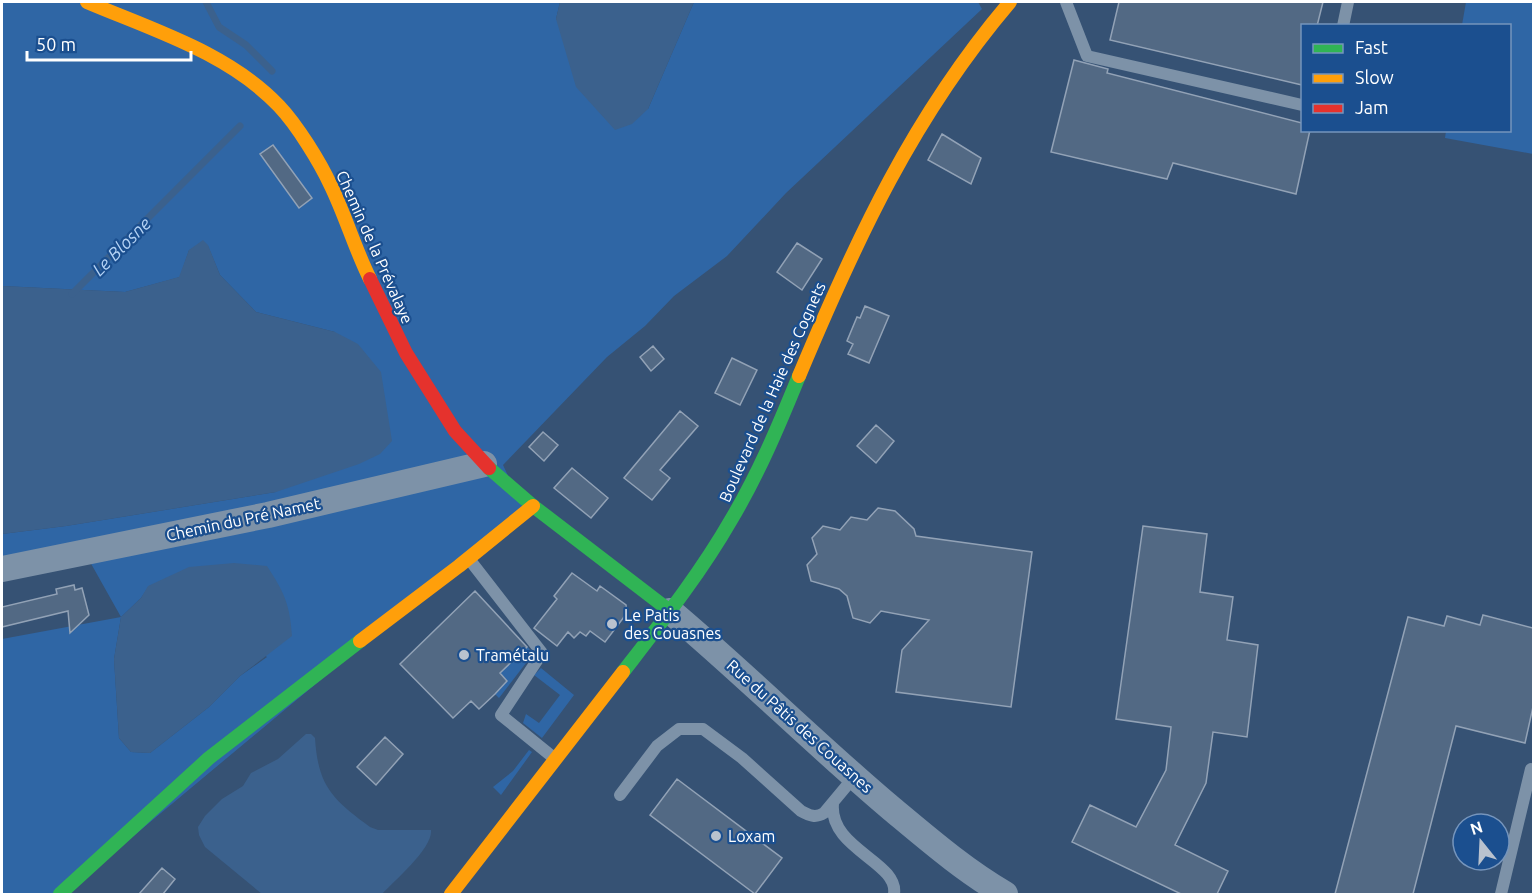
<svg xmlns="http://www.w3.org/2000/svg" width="1535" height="896" font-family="Ubuntu,sans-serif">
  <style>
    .green { fill: #2f66a5; fill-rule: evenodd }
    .water { fill: #3b618d }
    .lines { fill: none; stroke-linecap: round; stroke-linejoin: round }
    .stream { stroke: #3b618d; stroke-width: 7 }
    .building { fill: #526984; stroke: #92a2b6; stroke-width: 1.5 }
    .lane { stroke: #7d92a8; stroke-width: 12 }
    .street { stroke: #7d92a8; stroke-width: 26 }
    .fast { stroke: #30b455; stroke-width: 14 }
    .slow { stroke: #ff9f0a; stroke-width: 14 }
    .jam { stroke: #e5322d; stroke-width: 14 }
    .poi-dot { fill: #b9c2ce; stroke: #1b4f8f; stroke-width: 2 }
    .labels { text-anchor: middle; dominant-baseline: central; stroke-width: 4.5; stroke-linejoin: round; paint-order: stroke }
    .street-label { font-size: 16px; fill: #fff; stroke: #1b4f8f }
    .poi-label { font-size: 16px; fill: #fff; stroke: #1b4f8f; text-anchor: start }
    .water-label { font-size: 18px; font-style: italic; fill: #b5d3f5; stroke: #1b4f8f }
  </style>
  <rect width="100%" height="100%" fill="#365274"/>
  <!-- green -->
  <path class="green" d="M2,2H560L556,19L648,109L694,2H978L982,9L786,193L727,256L674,296L645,326L607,357L503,465L524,510L64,894H2V639L121,617L80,544L2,559V534L66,526L276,492L335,332L256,312L220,275L208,246L189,250L180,277L125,292L2,286ZM167,579L267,657L240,676L209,707L150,753L131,752L119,738L114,659L121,617L141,598L149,586Z
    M1466,2H1533V154L1445,138L1446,131L1510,130V26L1462,25Z
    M527,646L533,654L499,698L495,694L507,681L500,673Z
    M541,668L574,695L542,738L523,723L526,714L539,723L560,695L534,675Z
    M529,750L532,752L501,795L493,787L513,771Z"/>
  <!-- water -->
  <path class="water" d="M560,2H694L648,109L632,124L615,130L576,87L556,19Z
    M203,240L208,245L220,275L256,312L335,332L358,344L381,372L392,441L380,454L359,464L276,492L66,526L2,534V286L125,292L179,277L189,250Z
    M234,563L267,566C284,592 290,604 292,636L240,676L209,707L150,753L131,752L119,738L114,659L121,617L141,598L148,586L189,567Z
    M306,734H311L315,738C318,786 332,799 370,827L378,830H431C433,848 395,880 382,894H262L205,847L199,835L198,827L205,816L222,799L243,786L251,773L278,759Z"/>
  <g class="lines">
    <!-- stream -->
    <path class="stream" d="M206,2L219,27L246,45L272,71
      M72,294L240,126"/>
  </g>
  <!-- building -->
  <path class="building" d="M1119,2H1323L1317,26H1302V85L1110,40Z
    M1074,60L1108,69L1107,73L1302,123V130H1310L1296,194L1173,163L1167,179L1051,152Z
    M942,134L981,158L971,184L928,160Z
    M273,145L312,198L299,208L260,154Z
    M797,243L822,259L802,290L777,272Z
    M865,306L889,316L869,363L848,354L853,344L847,341L857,317L860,318Z
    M653,346L664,359L651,371L640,357Z
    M732,358L757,370L740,405L715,393Z
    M680,411L698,426L660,470L670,478L652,500L624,478Z
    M876,425L894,441L876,463L857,446Z
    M543,432L558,445L544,461L529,447Z
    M572,468L608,498L591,518L554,488Z
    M878,508L895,511L914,529L916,536L1032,552L1011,707L896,692L902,650L929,620L881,611L870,623L853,618L847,596L839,589L811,581L807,565L817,554L812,538L823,526L840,530L851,517L867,520Z
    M1143,526L1207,534L1200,592L1233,597L1227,640L1258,645L1247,737L1213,732L1206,783L1175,845L1228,871L1217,894H1181L1072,842L1090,805L1136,827L1166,770L1171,727L1116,719Z
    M572,573L597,591L600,586L626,605L627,613L605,642L590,631L586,636L580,632L574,638L568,632L557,646L534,628L557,599L554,596Z
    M74,585L75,590L82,588L89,615L70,633L68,611L2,627V607L57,594L56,589Z
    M475,591L527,647L500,673L507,681L495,694L479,709L471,701L453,718L400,664Z
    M1483,615L1533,628V707L1525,743L1456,726L1413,894H1335L1408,617L1444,626L1447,616L1480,625Z
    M385,737L403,754L376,785L357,767Z
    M677,779L782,858L755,894L650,815Z
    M162,868L175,879L163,894H139Z"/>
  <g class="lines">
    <!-- lane -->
    <path class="lane" d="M1066,2L1087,56L1302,105
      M1343,26L1348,2
      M469,559L542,653L501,715L554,758
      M620,795L657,746L679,729H703L742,758L801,811C810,816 816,818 824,813L854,777
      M833,804C829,849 899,862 894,894
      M1501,894L1531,769"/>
    <!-- street -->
    <path class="street" d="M2,569L268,515L484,464
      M670,611C746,675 816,745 892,809C928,839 965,871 1005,894"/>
    <!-- fast -->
    <path class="fast" d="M489,468L533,506L670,611
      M623,672C661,623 700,574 731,520C758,475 779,425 799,376
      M60,894L209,758L360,641"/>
    <!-- slow -->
    <path class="slow" d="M87,2C153,30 229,53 279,106C297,125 320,162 331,186C346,217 355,249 370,279
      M799,376C856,240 913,116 1010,2
      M360,641L459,566L533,506
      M451,894L623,672"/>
    <!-- jam -->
    <path class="jam" d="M370,279L406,353L455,431L489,468"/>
  </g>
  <!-- markers -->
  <g class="poi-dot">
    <circle cx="612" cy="624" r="6"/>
    <circle cx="464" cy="655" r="6"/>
    <circle cx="716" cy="836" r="6"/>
  </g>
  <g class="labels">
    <!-- street labels -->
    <g class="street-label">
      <text transform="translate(375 247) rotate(66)">Chemin de la Prévalaye</text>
      <text transform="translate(772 392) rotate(-66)">Boulevard de la Haie des Cognets</text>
      <text transform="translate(243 519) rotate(-12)">Chemin du Pré Namet</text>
      <text transform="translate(800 726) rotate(42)">Rue du Pâtis des Couasnes</text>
    </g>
    <!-- poi labels -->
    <g class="poi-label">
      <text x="624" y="615">Le Patis<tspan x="624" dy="18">des Couasnes</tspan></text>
      <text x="476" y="655">Tramétalu</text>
      <text x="728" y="836">Loxam</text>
    </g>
    <!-- water labels -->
    <g class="water-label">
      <text transform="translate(121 246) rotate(-45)">Le Blosne</text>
    </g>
  </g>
  <!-- border -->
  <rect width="1535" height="896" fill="none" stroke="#ffffff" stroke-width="6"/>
  <!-- legend -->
  <rect x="1301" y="24" width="210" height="108" fill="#1b4f8f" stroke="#7695bc" stroke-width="1.5"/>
  <rect x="1313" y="44" width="30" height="9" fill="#30b455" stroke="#7695bc" stroke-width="1.5"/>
  <text x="1355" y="54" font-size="18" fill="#ffffff">Fast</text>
  <rect x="1313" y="74" width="30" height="9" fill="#ff9f0a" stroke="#7695bc" stroke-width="1.5"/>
  <text x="1355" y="84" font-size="18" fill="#ffffff">Slow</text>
  <rect x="1313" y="104" width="30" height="9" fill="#e5322d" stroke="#7695bc" stroke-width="1.5"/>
  <text x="1355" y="114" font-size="18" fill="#ffffff">Jam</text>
  <!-- north arrow -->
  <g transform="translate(1481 842) rotate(342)"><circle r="28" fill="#1b4f8f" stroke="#7695bc" stroke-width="1.5"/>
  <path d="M0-4.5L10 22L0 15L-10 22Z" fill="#b9c2ce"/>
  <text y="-9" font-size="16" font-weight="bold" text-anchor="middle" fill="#ffffff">N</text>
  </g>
  <!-- scale -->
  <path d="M27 51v9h164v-9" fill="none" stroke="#ffffff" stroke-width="3"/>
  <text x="36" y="51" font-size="18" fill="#ffffff" stroke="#1b4f8f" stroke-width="4.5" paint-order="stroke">50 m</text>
</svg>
